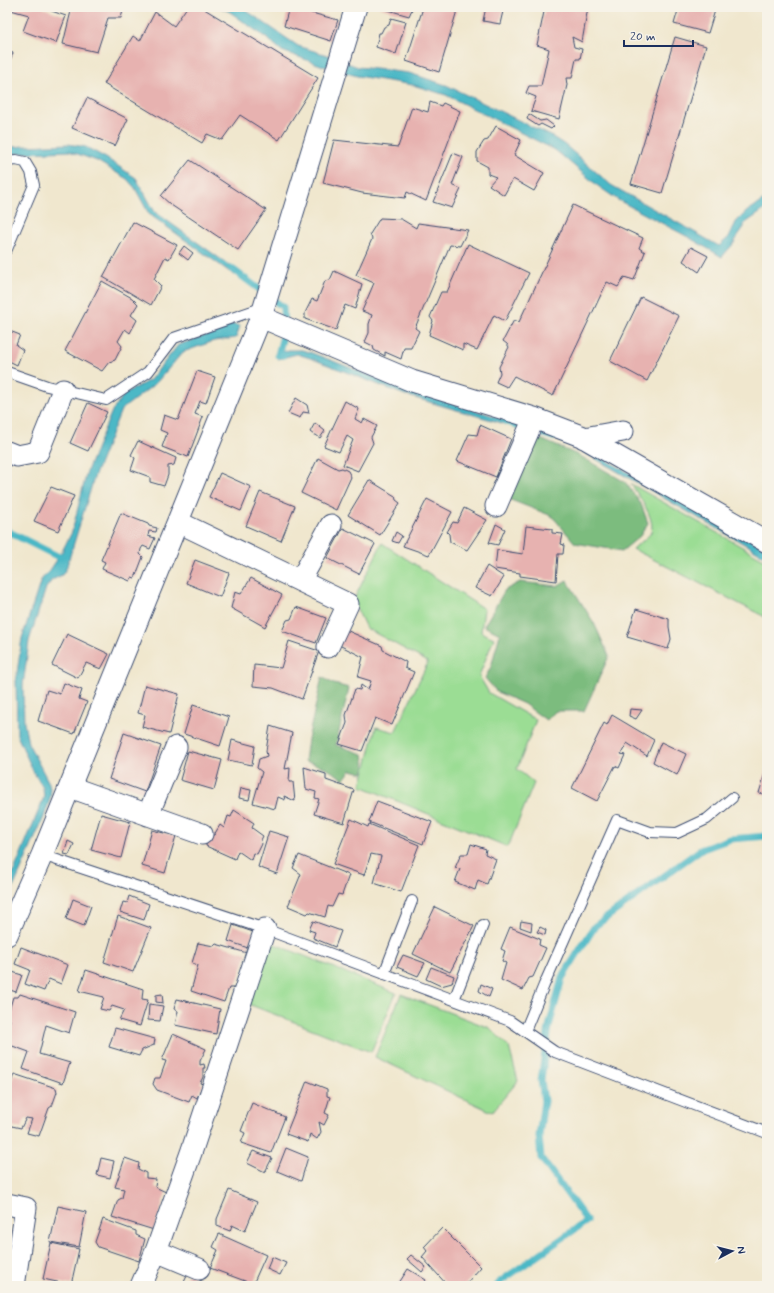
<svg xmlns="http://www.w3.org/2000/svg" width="774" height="1293" font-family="Mynerve,sans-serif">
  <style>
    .green { fill: #9bdd94; stroke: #5b8679 }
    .forest { fill: #7cbc7e; stroke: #4c766e }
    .water { fill: #4bb8c6; stroke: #337492 }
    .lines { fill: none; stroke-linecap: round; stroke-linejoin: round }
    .stream { stroke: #4bb8c6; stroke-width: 7 }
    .building { fill: #e7b2b0 }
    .lane-casing { stroke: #3b4b6f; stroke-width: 12 }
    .street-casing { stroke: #3b4b6f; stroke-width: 23 }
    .lane { stroke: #fff; stroke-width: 10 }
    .street { stroke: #fff; stroke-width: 21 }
  </style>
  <rect width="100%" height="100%" fill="#f7f3e8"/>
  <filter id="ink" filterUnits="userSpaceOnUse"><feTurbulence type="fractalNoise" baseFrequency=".025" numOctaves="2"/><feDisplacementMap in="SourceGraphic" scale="8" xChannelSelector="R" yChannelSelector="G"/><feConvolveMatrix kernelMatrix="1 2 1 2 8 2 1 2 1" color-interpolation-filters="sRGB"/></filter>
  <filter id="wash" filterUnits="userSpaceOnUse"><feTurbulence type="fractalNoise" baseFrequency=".012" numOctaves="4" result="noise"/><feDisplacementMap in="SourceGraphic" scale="16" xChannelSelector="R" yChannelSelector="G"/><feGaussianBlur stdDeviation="0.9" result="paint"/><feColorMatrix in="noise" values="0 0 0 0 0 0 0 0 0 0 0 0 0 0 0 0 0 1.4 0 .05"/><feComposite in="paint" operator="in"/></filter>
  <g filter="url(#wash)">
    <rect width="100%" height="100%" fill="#f0e7ce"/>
    <!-- green -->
    <path class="green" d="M631,484L767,561V618L633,549C638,544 646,539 650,534C658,521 638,495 631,484Z
      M382,543L484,609L481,632L494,638L479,676L489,693L536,720L517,769L534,783L508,847L361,786L376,727L395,732L428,662L366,628L353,601Z
      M270,942L396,993L371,1052L248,1004Z
      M401,994L490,1028L509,1047L518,1081L492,1112L375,1057Z"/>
    <!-- forest -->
    <path class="forest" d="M531,435L580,456L625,482L641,504L648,523L640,536L622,551L575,543L552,516L508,499Z
      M567,580L594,623L609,656L584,711H556L546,720L524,704L497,692L485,678L491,667L500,634L484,626L505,590L520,582L557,586Z
      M322,677L334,684L349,688L336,745L363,754L365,767L363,773L351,770L344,779L324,767L305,761L308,739Z"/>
    <!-- water -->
    <path class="water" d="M219,7H241L298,46L327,55L358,67L409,73L446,85L551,136L565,145L611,185L719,246L729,237L736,222L746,212L767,198V208L744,224V227L737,237V238C733,246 727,250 722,257L688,237L618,200L598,186L555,150L446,95L413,85L357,76L326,67L282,51L269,40L230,12Z
      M68,144L86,147L106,158L136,178L155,212L240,273L234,275L149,214L135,188L127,179L97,161L69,151L7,154V147Z
      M228,323L240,326L236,338L214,341L183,352L156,383L121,410L95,475L66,569L62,575L52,580L46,588L29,641L23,686L24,723L28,743L49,783L51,795L44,817L7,902V888L44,797L43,788L33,771L17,735L16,680L22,638L41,580L50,570L59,557L72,532L87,471L112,411L125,393L150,380L178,345L216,332Z
      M289,350H302L312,353L406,389L517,423L516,427L405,395L310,358L297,354L278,359L275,353Z
      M545,431L577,444L767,549V557L580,450L543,434Z"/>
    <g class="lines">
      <!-- stream -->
      <path class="stream" d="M231,268L283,307L284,332L278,355H283
        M507,422L553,437
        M7,531L59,557
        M497,1286L501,1281L587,1221L541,1158L539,1136L544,1101L541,1080L549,1027L562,978L595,926L700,850L730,839L767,836"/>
    </g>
    <g id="blocks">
      <!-- building -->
      <path class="building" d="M8,7H43V8L66,16L56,43L23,31L29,15L7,9Z
        M72,7H124L121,18H108L97,52L63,44Z
        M187,7H201L318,78L279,140L240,115L222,140L207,134L202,143L104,84L133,36L140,41L155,12L174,26Z
        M289,7L338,20L331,41L284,26Z
        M378,7H413L409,16Z
        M421,7H458L439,72L406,61L422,11Z
        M486,7H504L500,24L483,21Z
        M545,7H588L582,42L572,37L574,47L582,49L580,59H576L572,78H566L567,85L559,119L531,111L536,97L526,93L529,86H541L549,49L537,45Z
        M679,7H716L708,33L674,24Z
        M391,18L406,22L396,54L376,47L379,33H381L384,27L389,25Z
        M675,37L706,46L662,193L631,184Z
        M7,51L13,53L7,68Z
        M87,98L128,119L115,146L72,128Z
        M430,102L441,106L443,103L460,111L426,201L407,192L405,198L362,193L323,183L334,140L398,147L412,107L428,112Z
        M529,114L540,121L546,120L554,126L551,129L541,124L538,126L527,119Z
        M496,126L521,140L514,155L544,173L534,191L513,179L504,195L489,185L496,177L488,174V167L477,161V152L484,141L488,140Z
        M453,153L463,157L452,185L461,189L452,208L433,202Z
        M190,160L266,210L238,250L171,205L161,196Z
        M573,205L643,238L639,248L645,252L634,280L624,277L618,287L607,282L553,396L514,376L507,387L496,382L500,373L499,367L509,347L507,344L503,341L514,320L519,322Z
        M380,218L401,219L416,228L418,223L468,230L460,246L450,245L415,328L419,331L411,348H404L401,359L385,352V356L374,350L373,346L365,342L369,333V324L372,315L362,311L374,283L356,275L372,239L370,234Z
        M133,222L177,245L169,259L165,257L154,279L161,286L151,305L103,277Z
        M468,244L529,273L505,321L494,315L477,350L463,344V350L429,335L433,321L430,317L441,292H447Z
        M184,246L193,253L188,260L179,253Z
        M691,247L708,256L699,272L683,261Z
        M334,271L362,284L355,309L345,305L336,330L305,319V313L312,299L317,301L325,281L330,280Z
        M102,281L132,298L138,304L131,315L137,320L130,333L125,329L118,341L122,346L115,360L109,362L102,371L65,351Z
        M641,297L679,316L647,381L610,361Z
        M7,330L20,335L16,345L23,350L17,365L7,360Z
        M197,371L215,377L206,403L200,401L195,414L203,417L188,457L162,447L167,433L160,430L164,415L178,420Z
        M296,398L307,405L309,413L303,412L300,418L288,413Z
        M345,401L359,409L355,419L362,423L364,419L377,426L371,437L373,443L358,471L343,465L353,440L347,436L339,452L324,446Z
        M88,403L107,412L88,451L70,443Z
        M315,423L325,431L320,438L316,435H314L310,432Z
        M480,425L511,439L496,477L457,461L469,434L477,435Z
        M138,441L176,458L174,465L168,466V475L164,486L150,482V477L131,470L135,458L131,455Z
        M318,458L338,469L342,468L348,471L351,477L336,510L301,493Z
        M220,473L251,487L241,511L209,497Z
        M369,480L395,496L396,500L400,503L380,535L348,515Z
        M51,487L74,496L58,531L34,521Z
        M260,492L295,506L281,541L246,526Z
        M427,499L452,512L429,555L403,546Z
        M464,508L487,520L467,550L450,542L449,534L447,532L453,522L457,523Z
        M121,513L148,524L149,526L157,528L156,532L149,531L148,536L155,538L150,549L143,546L141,549L140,554L143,557L135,578L132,577L130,581L102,569L105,562L101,560Z
        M496,524L505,529L498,545L489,543Z
        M526,526L552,529V533L563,534L561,544L564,545L563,554H558L556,581L520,576V573L495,569L497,550L523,554Z
        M343,528L375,544L359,574L327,558Z
        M396,532L402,536L398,543L392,541Z
        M195,560L229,573L220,597L186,583Z
        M487,566L504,577L492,596L475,588Z
        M251,578L282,595L265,627L231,608L235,592L241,594Z
        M296,607L326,618L316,643L282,631L287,620L291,619Z
        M636,609L669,619V627L671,639L668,649L627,637Z
        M346,630L382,646L383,650L406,662L405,668L414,672L392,725L375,718L362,751L339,744L347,723L346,715L355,689L360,690L361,685L368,690L371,681L358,677L363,657L339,645Z
        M67,634L109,654L101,669L86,663L78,678L52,665Z
        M289,641L319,651L302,699L273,688L253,686L254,665L281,668Z
        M64,683L82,690L79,699L87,702L74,734L38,721L47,690L60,694Z
        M145,685L179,694L169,734L142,727L145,715L138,713Z
        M193,705L229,717L220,746L184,734Z
        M630,709L642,710L636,719L629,716Z
        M612,715L654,740L647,756L627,743L621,754L625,755L619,768L615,766L597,801L572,788L604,723L607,725Z
        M270,726L292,733L285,769L290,768L289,782H293L295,801L284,796L285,800L278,797L275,809L253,803L262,772L257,768L259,759L267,756L266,751Z
        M124,733L161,746L145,792L109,779Z
        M232,740L255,746L252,765L228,760Z
        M661,742L686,754L677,775L653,762Z
        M188,751L222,760L214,790L180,780Z
        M304,767L326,774V780L354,790L344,823L314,814L319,799L315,798L316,792L306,789Z
        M767,767V795L759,793Z
        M241,788L251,790L249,800L239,798Z
        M377,801L432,822L423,844L369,822Z
        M234,810L254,823L252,828L263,836L261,840L262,844L257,854L253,853L251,860L238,851L235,859L206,846L208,835H214L220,825L224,828L228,816L231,817Z
        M101,814L130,822L121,858L91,850Z
        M351,819L368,827L369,824L419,845L401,892L374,883L381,856L371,854L364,875L333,864Z
        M152,830L176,836L165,873L142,866Z
        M269,831L289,837L277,874L258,867Z
        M68,841L74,844L69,855L64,854Z
        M471,844L486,849L485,854L496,859L487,884L478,880L475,890L455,882L460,869L455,868L461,854H468Z
        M299,855L349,875L342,895L338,894L332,907L328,906L325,917L309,912L307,914L288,906L301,874L293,868Z
        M129,896L149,904L144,920L120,912L123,902L127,903Z
        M73,899L91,906L84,926L66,919Z
        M435,907L474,926L450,972L413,954Z
        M118,916L151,928L133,972L104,962Z
        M313,921L341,931L335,947L313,938L315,932L309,930Z
        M521,921L532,923L531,931L520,927Z
        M233,925L253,932L248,948L228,941Z
        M510,927L540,939L539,945L546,948L533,977L529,978L523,990L501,980L506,963L502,961L505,951L501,949Z
        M540,927L546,930L545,935L537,932Z
        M198,943L214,946L216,944L247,953L235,988H229L224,1002L191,991L198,965L192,963Z
        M21,947L68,965L61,984L49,979L44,991L25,984L30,970L15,964Z
        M403,955L425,963L418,976L397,967Z
        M431,967L454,976L452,983L441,986L426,979Z
        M86,970L143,989L142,999L148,1000L140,1026L119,1020L124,1010L112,1006L109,1011L100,1009L104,997L79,991Z
        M9,971L22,975L16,992L7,989V975Z
        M481,984L492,989L489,997L479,991Z
        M20,994L75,1012L69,1033L46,1025L39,1054L70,1063L63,1083L23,1069L29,1052L7,1044V1031L10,1020L7,1019V1017L13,997H18Z
        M162,994L163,1003L156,1002V995Z
        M177,999L220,1009L216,1034L175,1025L178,1011L174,1009Z
        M149,1004L163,1006L160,1021L148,1020Z
        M115,1028L155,1039L154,1045L142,1050L139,1056L109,1047Z
        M173,1034L206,1049L200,1061V1065L204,1064L205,1068H203V1077L200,1083L203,1084L197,1098L192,1095L189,1102L157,1090L153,1084L155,1078H160L166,1061L162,1060Z
        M14,1074L56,1088L57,1092L52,1106L49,1108L39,1136L27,1133L32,1119L26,1118L21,1128L7,1125V1094Z
        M307,1081L327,1089V1096L330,1097L325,1113L329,1115L324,1125L319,1122L321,1132L317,1139L310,1134L308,1142L286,1134Z
        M252,1103L285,1117L271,1153L241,1143L245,1133L241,1131Z
        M286,1148L308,1157L301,1181L277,1171Z
        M253,1151L272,1158L265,1172L247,1163Z
        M101,1158L114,1161L110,1178L97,1175Z
        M125,1158L139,1163L138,1169L146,1173V1178L156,1179L155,1187L166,1192L154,1230L112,1217L118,1200L122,1198L124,1189L115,1187Z
        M229,1190L257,1202L245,1231L232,1225L230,1231L217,1226V1219Z
        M58,1206L86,1212L79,1247L50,1242Z
        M103,1219L136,1231V1235L145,1239L139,1261L98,1247L95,1242Z
        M442,1228L481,1267L464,1286H448L422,1257L427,1251L424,1247Z
        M219,1234L266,1255L253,1284L210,1268L218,1250L213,1247Z
        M51,1243L79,1249L71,1285L43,1279Z
        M411,1255L426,1267L422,1272L407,1259Z
        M272,1257L286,1263L280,1275L267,1269Z
        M408,1269L426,1280L424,1283L429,1286H397Z
        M188,1274L211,1286H182Z"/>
    </g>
  </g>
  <g filter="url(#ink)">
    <use href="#blocks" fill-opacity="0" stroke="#3b4b6f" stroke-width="1"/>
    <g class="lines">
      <defs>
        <path id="lane" d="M7,161L16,160L25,162L31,172L34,185L7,249
          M7,372L47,386L106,400L148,372L174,338L264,307
          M42,855L265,929L510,1021L555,1052L767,1133
          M384,974L412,901
          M454,1000L483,925
          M525,1031L544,985L617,820L650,832L677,833L707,819L732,798"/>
        <path id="street" d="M261,317L412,381L534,418L581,436L767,542
          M584,438L623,431
          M7,452L17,456L38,452L63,390
          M496,506L534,418
          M178,522L348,604L328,647
          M300,581L331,525
          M70,787L202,834
          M148,815L176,747
          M7,935L42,855L261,317L356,7
          M7,1204L26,1208L14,1286
          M156,1251L199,1269
          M141,1286L156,1251L192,1150L265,929"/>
      </defs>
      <!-- lane casing -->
      <use href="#lane" class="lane-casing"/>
      <!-- street casing -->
      <use href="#street" class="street-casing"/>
      <!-- lane -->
      <use href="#lane" class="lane"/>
      <!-- street -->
      <use href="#street" class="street"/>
    </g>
  </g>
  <!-- margin -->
  <rect width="774" height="1293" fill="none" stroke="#f7f3e8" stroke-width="24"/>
  <!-- north arrow -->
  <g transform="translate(732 1251) rotate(83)" stroke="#f7f3e8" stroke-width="3" paint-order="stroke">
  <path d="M0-3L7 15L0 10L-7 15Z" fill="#1b2f5e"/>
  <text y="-6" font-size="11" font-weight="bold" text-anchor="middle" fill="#1b2f5e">N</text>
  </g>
  <!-- scale -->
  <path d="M624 40v6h69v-6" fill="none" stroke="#1b2f5e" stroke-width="2"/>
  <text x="630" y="40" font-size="12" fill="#1b2f5e" stroke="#f7f3e8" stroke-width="3" paint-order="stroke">20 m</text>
</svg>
